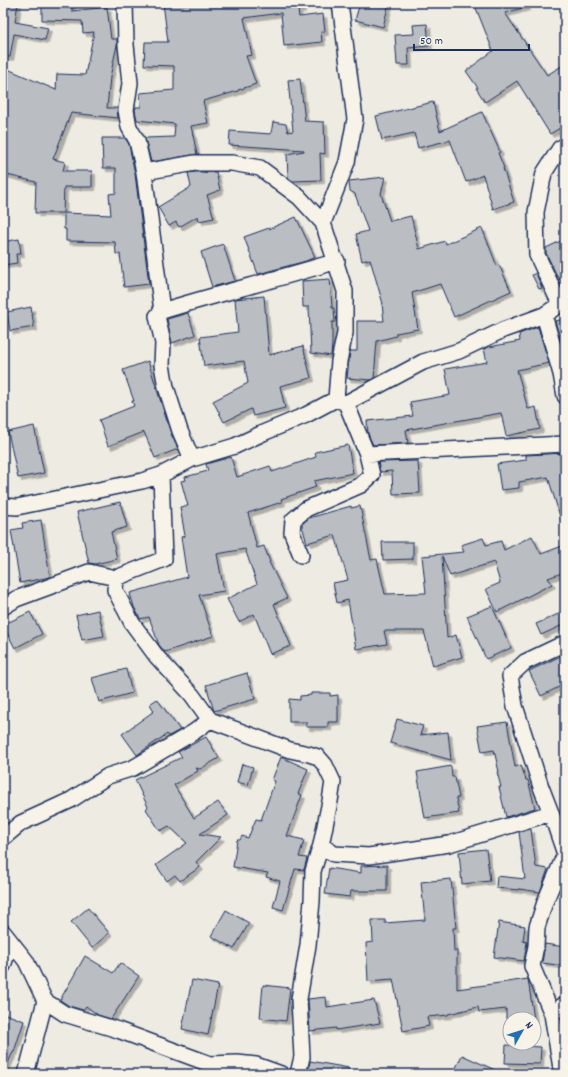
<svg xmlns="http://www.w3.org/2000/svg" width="568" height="1077" font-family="Dekko,sans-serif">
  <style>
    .building { fill: #babdc2; stroke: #1b2f5e; filter: url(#shadow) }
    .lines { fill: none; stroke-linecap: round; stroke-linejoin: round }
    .minor-casing { stroke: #1b2f5e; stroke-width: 18 }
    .minor { stroke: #f7f3e8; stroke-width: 15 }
  </style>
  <defs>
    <filter id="shadow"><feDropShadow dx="3.5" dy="3.5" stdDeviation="0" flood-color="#0004"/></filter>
  </defs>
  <rect width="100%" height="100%" fill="#eeebe2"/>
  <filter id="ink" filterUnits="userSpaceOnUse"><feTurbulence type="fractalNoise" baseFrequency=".025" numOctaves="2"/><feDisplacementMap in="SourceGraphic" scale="8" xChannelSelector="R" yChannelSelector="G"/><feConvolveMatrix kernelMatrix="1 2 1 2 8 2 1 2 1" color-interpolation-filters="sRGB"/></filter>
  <g filter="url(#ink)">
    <!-- building -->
    <path class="building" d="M3,3H18L15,22L48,28L45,40L14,34L10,57L3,56Z
      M42,3H72V11L107,7L111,39H117V45L110,77L107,108H117L118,118L71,113L53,159L65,162L63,171H92V187H64L63,213H35L36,182L3,174V67L56,90L57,74L85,75L94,32L83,33L82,21L42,20Z
      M163,3H301L302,9L298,10L299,17L323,14L325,32H321L322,42L284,46L281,13L244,18L252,55L246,56L256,84L238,90V91L203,101L208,123L191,126L197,154L151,162L145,138L174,137L175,124L137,120L135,110L136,107H141L140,93L174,90V66L144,65L145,42H168Z
      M360,3H389L383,27L355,20Z
      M474,3H525L526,7L505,13L547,75L565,64V125L550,134L517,81L485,102L476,88H478L466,71L493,51Z
      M427,24L429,46L408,48L409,65H397L395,35L414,34L413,25Z
      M300,79L305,121L324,122L325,154L320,153L321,180L293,181L288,178L287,154L304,151V150L229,145L230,131L271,134L273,122L286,124L288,132L293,131L288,80Z
      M433,102L440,131L482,112L500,152L498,153L504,168H503L514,202L493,209L483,175L466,182L450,140L418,148L414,133L382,140L376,116Z
      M102,138H125L129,144L135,174L149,284L124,287L120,254H116L115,242L66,241V229H64V213L111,215L109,194L116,193V168H103Z
      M196,172H200V173L216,172L220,190L207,195L214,218L199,221L198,216L179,227L176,222L169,226L158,207L191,187L188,173Z
      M385,177L381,194L390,221L411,216L419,249L445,241L446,244L482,228L497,266L499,265L511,291L454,317L440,284L412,293L418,329L396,333V336L377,341L374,378L371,380L347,378L350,351H357V321H384L382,304H383L370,259L362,261L356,234L368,231L355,194L350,191L349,182V181Z
      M296,217L315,257L306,261L258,274L244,237L269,228V229Z
      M19,239L21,254H16L17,263L3,265V242Z
      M565,239V277L559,280L546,253V248Z
      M223,244L235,281L212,287L201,252Z
      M536,273L542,288L539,289L532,275Z
      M330,279L332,308H334L335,322H332V343L331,356L311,353L309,307H303L302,281Z
      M264,296L269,355L303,346L311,378L280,386L285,408L253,416L251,409L224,422L213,401L248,383L244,361L204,366L200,337L238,332L235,299Z
      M31,307L34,327L10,331L7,312Z
      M188,313L195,335L172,343L167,319Z
      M565,319V355L555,321Z
      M538,327L549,363L517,370L528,409L536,407L540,429L506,436L501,413L406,430L408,443L373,445L368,434L367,421L413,416L410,402L450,395L445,369L487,362L484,349L489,347L520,341L519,334Z
      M148,361L171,434L178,449L155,458L144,432L108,446L99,420L134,406L132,401H134L123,370Z
      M34,426L44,473L18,478L8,432Z
      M348,445L353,473L314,481L316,487L281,499L282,502L248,513L257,548L264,546L270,562H269L287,598L274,604L291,646L270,654L254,614L239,622L227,599L257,584L245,549L217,554L224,591L199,595L213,636L165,652L159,645L149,617L140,619V618L134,607L130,593L187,577L181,537L185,536L180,507L188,506L181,481L186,480L185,477L208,471L206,464L231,457L237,477L270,466L272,472L316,457L315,452Z
      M565,453V523H562L548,477L519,482V488L501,490L497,464L526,460V455Z
      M418,461L420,493L393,494L392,471L380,472L378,462Z
      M120,502L127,527L111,532L117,559L95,564L89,563L77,512Z
      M351,506V508L360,506L371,560L377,559L385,594L426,593L422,556L464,552L461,545L483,538L486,545L501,541L504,550L532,536L541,554L565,545V572L548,578L552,584L497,612L486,589L500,583L494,562L450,576L442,556L447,638L456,635L462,657L433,666L424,631H384L387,644L356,649L348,600L337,603L333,583L348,580L335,535L307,543L302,526V524L309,518Z
      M41,520L50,577L20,583L11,530L23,528L22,523Z
      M382,542H413V559L383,560Z
      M492,606L511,648L486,659L467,616Z
      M98,610L104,636L82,640L76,615Z
      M565,611V624L541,635L536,624Z
      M30,612L42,634L15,648L3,625Z
      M565,654V684L541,696L529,671Z
      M126,669L132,693L99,702L92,678Z
      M247,673L255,699L214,711L206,685Z
      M311,693H330V696L338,695V722H328V727H306V722H289V699L300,700V696L311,695Z
      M157,699L180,730L169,736L167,734L137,755L122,734L154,711L150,704Z
      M397,719L423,726L420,735L448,732L451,760L390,743Z
      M507,722L515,767L521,765L526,780H528L535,808L506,817L499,787H501L497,772H499L494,750L482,752L477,726Z
      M206,737L219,758L200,769L196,768L198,771L174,785L194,818L218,802L228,815L200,834L221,837L196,862L200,867L180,881L175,875L167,881L156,865L187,843L169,826L160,831L146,809L148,807L135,780L182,757L178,752Z
      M281,757L308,769L298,794L302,795L287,836L304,840L299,857L307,858L304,870L295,869L283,910L273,907L280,881L266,877L268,873L233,867L237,840H240L242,836L248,838L256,819L261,820L275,781L272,780Z
      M242,764L253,767L248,785L237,782Z
      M451,766L452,777H455L459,798H456L459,813L425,818L417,772Z
      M531,829L536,867L548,869L540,892L519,889V890L496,888L497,876L525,879L519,832Z
      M486,849L490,881L462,884L459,852Z
      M387,865V891H351L350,897L325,894L329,868L361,873V866Z
      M451,879L456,928H453L454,951H457V989L528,979L534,1019H506V1009L479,1012L478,1007L448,1014V1015L427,1017L429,1026L403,1031L393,979L368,981L366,943L373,942L372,920H385V923L425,920L421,882Z
      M88,908L109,933L92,948L71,922Z
      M226,910L249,923L234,949L211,936Z
      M499,922L525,926L523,941L527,942L524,961L494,957Z
      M545,944L565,947V966L542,963Z
      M85,956L113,973L120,963L139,976L111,1019L98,1015L86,1006L83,1010L69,1006L60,1000Z
      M192,980L218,985L208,1035L182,1029Z
      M263,985L290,988L286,1021L260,1018Z
      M326,997L327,1007L374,1000L380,1023L336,1030V1028L310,1031L308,999Z
      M3,1013L24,1021L14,1052H13L3,1073Z
      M506,1045L541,1047L540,1064L505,1063Z
      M462,1055L504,1074H453Z
      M310,1061L349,1068L348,1074H308Z"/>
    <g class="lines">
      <defs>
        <path id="minor" d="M125,3L126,45L130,83L126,110L129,127L137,141L144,172L162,311L157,316L163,343L162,365L166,387L180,431L192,459
          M144,172L195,163H232L260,168L299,197L323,223
          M560,304L537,255L536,212L544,173L560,148L565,146
          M162,311C220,293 279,279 337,261
          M544,315L561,374L565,396
          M336,399L339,361L345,333V291L323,223L347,162L355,119L340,3
          M346,403L423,362L459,351L503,330L544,315L565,301
          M367,454L565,444
          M3,506L17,507L142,481L161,475L192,459L235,446L263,433L306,415L336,399L346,403L367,454L372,475L361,485L306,509L293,520L292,533L301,555
          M3,607L16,599L89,572L116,578L164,559L161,475
          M210,720L290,750L309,754L318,757L325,765L333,782L330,801L321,845L313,871L312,901L308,945L299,999L302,1057L298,1074
          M3,838L21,823L71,800L108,776L133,768L194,732L210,720L192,695L157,657L132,623L115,590L116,578
          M321,845L334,854L369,856L449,844L551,813
          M3,932L26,961L45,1001L65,1014L118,1030L210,1064L237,1063L256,1065L281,1074
          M3,966L11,942
          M552,1014L565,1004
          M26,1074L45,1001
          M562,1074L552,1014L532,966L536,946L537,927L545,902L565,854L551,813L541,787L515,706L510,676L525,662L565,643"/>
      </defs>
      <!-- minor casing -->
      <use href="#minor" class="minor-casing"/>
      <!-- minor -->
      <use href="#minor" class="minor"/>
    </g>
  </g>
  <!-- margin -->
  <rect width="568" height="1077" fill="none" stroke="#f7f3e8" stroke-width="16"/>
  <rect x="8" y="8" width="552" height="1061" fill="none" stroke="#1b2f5e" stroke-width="1.5" filter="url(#ink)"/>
  <!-- north arrow -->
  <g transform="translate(522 1031) rotate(51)"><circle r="19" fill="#f7f3e8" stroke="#9fa5b1"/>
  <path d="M0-3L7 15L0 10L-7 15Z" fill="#1f6fb2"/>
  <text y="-6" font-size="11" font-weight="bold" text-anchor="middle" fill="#1b2f5e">N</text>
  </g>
  <!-- scale -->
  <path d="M414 44v6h115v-6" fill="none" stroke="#1b2f5e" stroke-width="2"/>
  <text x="420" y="44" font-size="12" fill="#1b2f5e" stroke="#f7f3e8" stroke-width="3" paint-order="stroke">50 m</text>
</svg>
